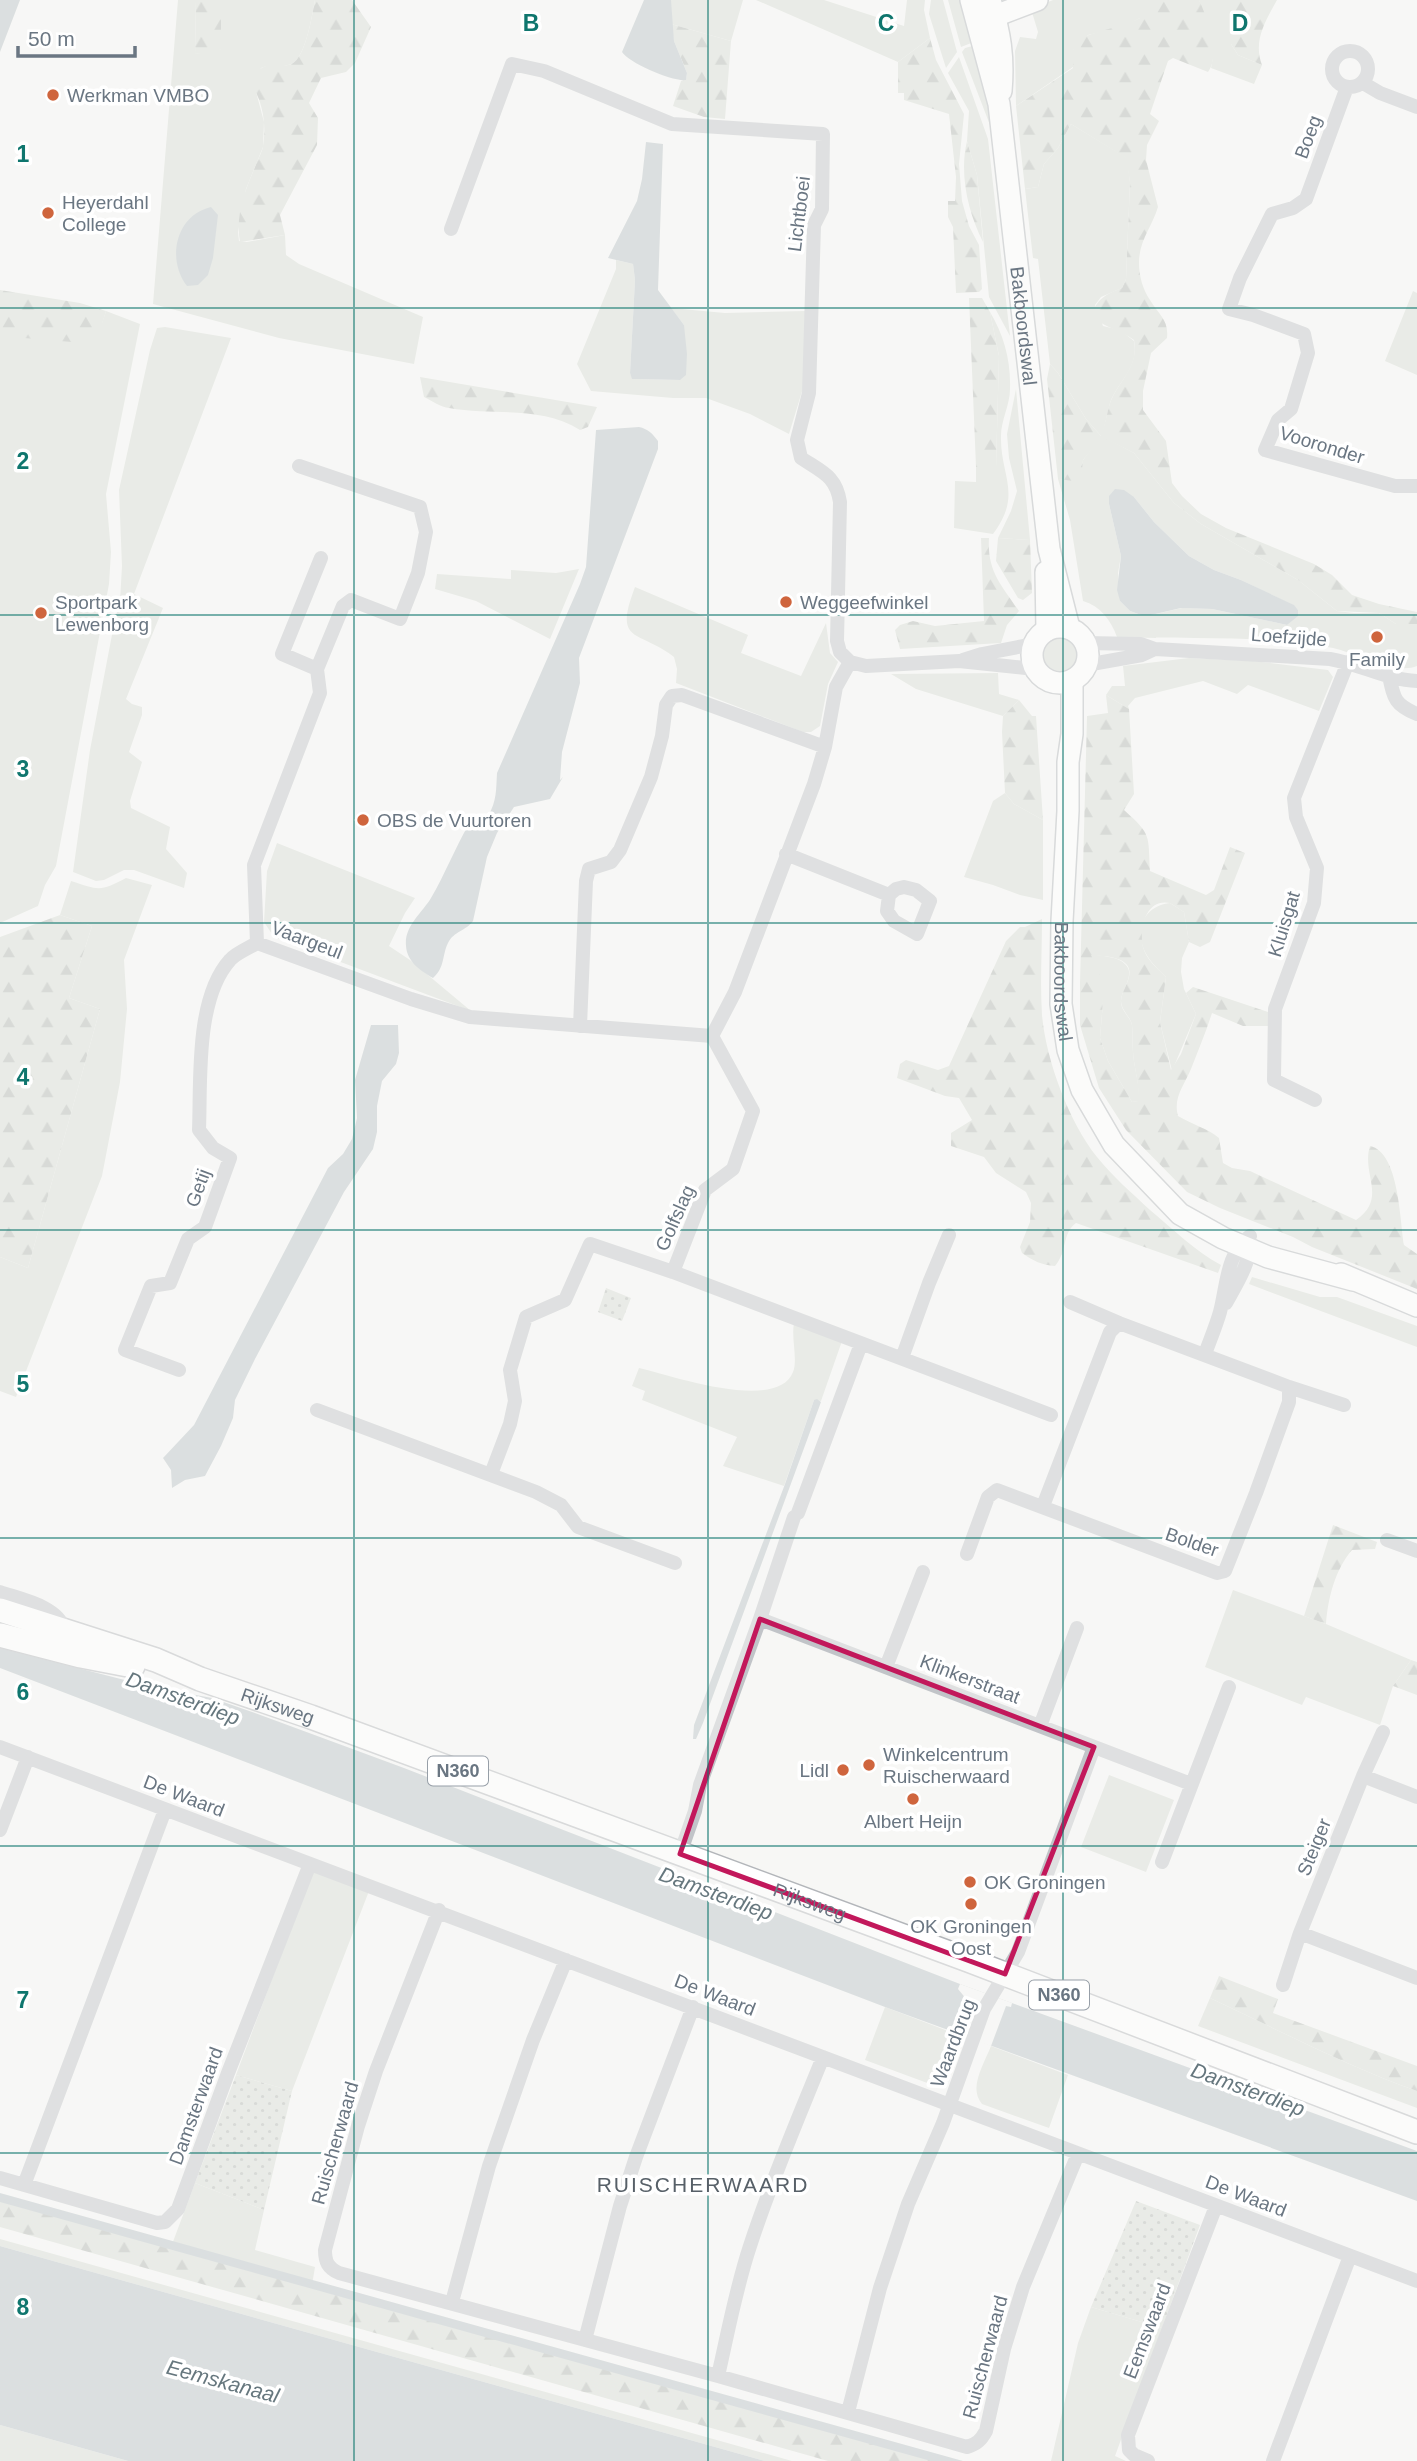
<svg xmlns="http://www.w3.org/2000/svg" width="1417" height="2461" font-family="Arial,sans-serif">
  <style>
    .grass { fill: #d7dcd5; fill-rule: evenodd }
    .forest { fill: url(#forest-firs); fill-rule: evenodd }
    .park { fill: url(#park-dots) }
    .water { fill: #b9c2c6 }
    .pier { fill: #f7f7f5 }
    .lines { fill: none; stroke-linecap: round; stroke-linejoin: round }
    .secondary-casing { stroke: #b2b6ba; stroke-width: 24 }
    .primary-casing { stroke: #b3b6ba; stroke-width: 26 }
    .street { stroke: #c1c4c8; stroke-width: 14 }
    .secondary { stroke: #fff; stroke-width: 21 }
    .primary { stroke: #fff; stroke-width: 23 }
    .marked { fill: none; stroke: #c2185b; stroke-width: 5; stroke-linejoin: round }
    .grid { fill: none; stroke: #0f766e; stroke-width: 2; stroke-opacity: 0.55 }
    .poi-dot { fill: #cf653d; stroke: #fff; stroke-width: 2.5 }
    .labels { text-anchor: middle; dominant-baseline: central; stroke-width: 7; stroke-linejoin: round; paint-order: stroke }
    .shield { fill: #fff; stroke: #979fa8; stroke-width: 2 }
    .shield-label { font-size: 18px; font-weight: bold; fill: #6a7682 }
    .poi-label { font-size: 19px; fill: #6a7682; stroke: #fff; text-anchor: start }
    .street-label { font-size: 19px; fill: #6a7682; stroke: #fff }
    .water-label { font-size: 21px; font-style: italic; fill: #66777e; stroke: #fff }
    .neighbourhood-label { font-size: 21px; letter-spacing: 2px; fill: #576068; stroke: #fff }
    .grid-label { font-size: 23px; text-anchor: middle; font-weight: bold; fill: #0f766e; stroke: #fff; stroke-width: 7; stroke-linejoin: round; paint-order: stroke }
  </style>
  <defs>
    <pattern id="forest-firs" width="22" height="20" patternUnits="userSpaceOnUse" patternTransform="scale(1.75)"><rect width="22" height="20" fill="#d7dcd5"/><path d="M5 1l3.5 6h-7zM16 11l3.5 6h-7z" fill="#b2b7b2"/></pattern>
    <pattern id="park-dots" width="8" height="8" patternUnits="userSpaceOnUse" patternTransform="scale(1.75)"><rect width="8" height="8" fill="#d7dcd5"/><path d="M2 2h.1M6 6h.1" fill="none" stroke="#b2b7b2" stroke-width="1.8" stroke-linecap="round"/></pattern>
  </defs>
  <rect width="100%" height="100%" fill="#f7f7f5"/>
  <!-- grass -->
  <path class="grass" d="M178,0H196L195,54L221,49V0H315C312,15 305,64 288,65C276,67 276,63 261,68L255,88L264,122L263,147L246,189L238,232L239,241L247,242L285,235L286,255L299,264L423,317L414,364L279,338L153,304Z
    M671,0H743L731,41L671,24Z
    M756,0H824L904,26L907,0H925L924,10L930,38L898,62Z
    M931,0H943L957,52L946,68L929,14Z
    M948,0H966L979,40L961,47Z
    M1053,0H1140V18L1123,27L1088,35L1073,50V67L1016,106L1015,51L1020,37L1036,39L1038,32L1031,9Z
    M1199,0H1231V44L1238,55L1262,65L1254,84L1211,68L1213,57Z
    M980,44L993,133L962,52L965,48Z
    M959,57L988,139L1010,336L989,297L977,175L967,141L969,111L948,73Z
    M1071,124L1127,158L1130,182L1126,279L1122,288L1101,297L1095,305L1103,326L1120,330L1134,341C1139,369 1119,379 1110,403C1107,414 1105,425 1102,436L1134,453L1174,503L1201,524L1298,580L1337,611L1354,613H1379L1396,624H1417V666C1395,675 1356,653 1333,648C1263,634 1188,640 1117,637C1111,620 1100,606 1083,601L1070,520L1058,479L1080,481L1083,460L1101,436L1086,419L1058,373L1050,364L1038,259L1033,258L1025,189L1038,187L1044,164L1058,148ZM1134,497L1154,522L1189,556L1214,570L1241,580L1293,605L1298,610L1287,625L1212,609L1182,608L1151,615H1141L1130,611L1120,601L1118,573L1121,556L1109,504Z
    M616,260L633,264L635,280L630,373L633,379L680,380L684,325L671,308L725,313L805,311L804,385L789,434L750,414L706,398H673L591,391L577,364L616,269Z
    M1413,291L1417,293V375L1385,361Z
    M106,311L140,324L106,494L111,552L109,584L56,866L45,885L38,906L0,923V312L102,323Z
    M990,312C1004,335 1011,361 1010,389C1010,405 1001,420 1001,436C1000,476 1023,494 993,534L954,528L955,481L976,482V467H996L999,356Z
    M165,327L231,338L134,594L163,608L126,699L132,704L142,707V715L129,752L142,762L130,801L131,808L170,827L166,849L187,873L184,888L134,870H124L104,880L96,881L73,872L90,750L115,619L120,601L122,566L119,490L150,350L157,328Z
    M1016,389L1030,540L998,538L1011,511L1017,491L1009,458L1007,434Z
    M579,569L550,639L476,601L435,589L437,574L511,579V570L556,573Z
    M635,587L748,635L741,653L801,676L826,623L830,653L838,662L828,684L820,726L811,732H803L676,683L677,669L674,657C638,629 613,645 635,587Z
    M1042 656a19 19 0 1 1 38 0a19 19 0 1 1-38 0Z
    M1189,658L1253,661L1328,670L1333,677L1319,711L1248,685L1237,694L1203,681L1135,698L1128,706L1129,709L1106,695L1112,686H1125L1123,666Z
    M998,673L999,694L1019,700L1003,716L916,689L891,674Z
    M1005,793L1014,804L1043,820V900L1020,895L993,885L964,877L993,801Z
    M277,843L415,898L405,913L389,946L410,960L471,1011L274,937L264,922L267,871Z
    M126,878L152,885L124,960L127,1009L120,1082L102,1176L16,1397L0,1391V1257L28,1268L100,1009L69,998L92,926L60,915L71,881C99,890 100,892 126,878Z
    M1170,903L1184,912L1189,942L1182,958L1181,972L1184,989L1196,1014L1172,1071L1160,1022L1166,977C1158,969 1150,962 1145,952C1134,929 1144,906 1170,903Z
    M1090,954C1100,956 1119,956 1126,965C1135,975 1122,989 1121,1000C1120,1010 1130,1016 1132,1025C1133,1034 1132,1043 1133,1052C1134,1069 1140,1084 1139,1101L1132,1102L1108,1061L1100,1038L1103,1002Z
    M1252,1277L1320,1297H1337L1417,1326V1347L1249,1284Z
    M794,1323L842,1341L821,1401L814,1400L784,1486L723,1466L737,1437L642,1400L645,1391L632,1386L639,1368C670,1375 777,1413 793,1372C798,1360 791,1338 794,1323Z
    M1233,1590L1326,1624L1411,1660L1393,1686L1380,1725L1306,1697L1302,1705L1205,1667Z
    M1109,1775L1174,1800L1146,1872L1081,1847Z
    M313,1870L369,1891L292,2091L236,2075Z
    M1210,1998C1279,2030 1346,2066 1417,2091V2108L1198,2026Z
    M885,2007L961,2036C955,2053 951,2081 930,2084L865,2060Z
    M991,2046L1068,2075L1049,2128L982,2104C968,2088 984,2064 991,2046Z
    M195,2183L264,2210L255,2250L315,2267L312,2285L171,2247Z
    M0,2239L792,2461H765L0,2246Z
    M1091,2307L1162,2328L1115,2456L1126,2461H1051L1078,2343Z
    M0,2425L128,2461H0Z"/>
  <!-- forest -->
  <path class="forest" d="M196,0H221V49L216,52L195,54Z
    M315,0H352L371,27L355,63L346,72L321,78L309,103L318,118L317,145L280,215L285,235L240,242C235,216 245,190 255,167C257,160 262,153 263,146C267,123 262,96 247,79C256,72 265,63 277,64C281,64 284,66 288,65C305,64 312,15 315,0Z
    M1140,0H1199C1207,17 1221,56 1208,72L1173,58L1168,61L1150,114L1159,121L1147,145L1146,160L1158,207C1152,227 1139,240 1139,263C1139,276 1143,290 1150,300C1159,315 1169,320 1167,338L1151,353L1143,391V410L1166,441L1172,483L1182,496L1201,514L1226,528L1314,564L1332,575L1352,595L1379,604L1417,612V624H1396L1379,613L1337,611L1298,580L1201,524L1174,503L1134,453L1102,437L1083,460L1081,482L1058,479L1047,379L1050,364L1058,373L1086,419L1101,436C1105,425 1107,413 1110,403C1119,380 1139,367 1134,340C1120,330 1105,328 1092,316C1096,299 1106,294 1122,288L1126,279L1130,182L1126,158L1071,124L1058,148L1044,164L1038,187L1025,189L1016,106L1073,68V50L1077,40C1097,30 1120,28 1140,18Z
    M1231,0H1277C1265,22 1253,41 1262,65L1238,55L1231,44Z
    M671,24L731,41L725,119L704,117L673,106L681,81L686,79L687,73L674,41Z
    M930,38L936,60L964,114L959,164L962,201L969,226L979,245L982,289L979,292L956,293L953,227L948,217V201H955L956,177L949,114L904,100V93H898V62Z
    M967,141L977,175L983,242C968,212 959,174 967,141Z
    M0,290L80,303L106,311L96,344L0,336Z
    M969,298H982L990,312L999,356L996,467H976Z
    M420,377L597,407L588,427L580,430C541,405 493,416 449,408C441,407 432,401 424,397Z
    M981,538H989C987,571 1001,585 1019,611L1007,625L1001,643L900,649L895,630L900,625L913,621L935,626L984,621Z
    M998,538L1030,540L1032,593L1023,600L1018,598L996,561Z
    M1106,695L1129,709L1134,794L1124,810C1152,835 1148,835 1150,871L1206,895L1214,890L1230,847L1245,853L1210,942L1200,947L1189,942L1184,912C1180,910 1174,905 1170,903C1145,898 1139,930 1143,947C1146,959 1157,968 1166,977L1160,1022L1171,1070L1181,1054L1196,1014L1186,993L1193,987L1268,1012V1026H1243L1212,1013C1206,1032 1198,1051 1191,1069C1184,1086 1173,1097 1178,1116C1193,1125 1207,1128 1219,1138L1223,1163L1232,1168L1250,1171L1356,1220C1388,1198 1361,1174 1370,1146C1399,1152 1400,1220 1404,1245L1417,1254V1289L1312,1247L1293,1237L1220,1208L1187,1192L1126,1130L1099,1088L1080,1025V983L1087,716L1108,713ZM1091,955C1101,956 1120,956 1127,965C1135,976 1121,990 1121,1001C1121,1010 1130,1016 1132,1025C1133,1034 1132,1043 1133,1052C1134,1069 1140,1084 1138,1101L1132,1102L1108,1061L1100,1038L1103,1002L1102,979Z
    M1019,700L1032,716H1036L1043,820L1014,804L1005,793L1002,732L1003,716Z
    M60,915L92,926L69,998L100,1009L28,1268L0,1257V937Z
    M1042,919C1042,951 1040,983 1042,1015C1046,1060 1069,1122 1097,1157C1113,1177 1132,1193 1150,1210C1173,1229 1195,1251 1221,1265L1218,1273L1076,1223C1062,1233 1067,1253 1055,1266C1042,1265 1033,1261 1022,1253L1020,1247L1030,1222L1031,1203L1026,1192L996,1173L984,1157L951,1146V1133L972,1120L959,1098L945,1096L897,1078L900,1064L906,1060L938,1070L949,1066L1006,941L1020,927H1025Z
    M1333,1525L1377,1542L1375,1549L1352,1550C1335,1570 1328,1598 1326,1624L1304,1616Z
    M1411,1660L1417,1662V1695L1393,1686Z
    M1219,1976L1278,1999L1273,2013L1417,2066V2091C1346,2066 1279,2030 1210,1998Z
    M0,2198L936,2461H828L0,2227Z"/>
  <!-- park -->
  <path class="park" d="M606,1288L631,1298L622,1321L598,1312Z
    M236,2075L292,2091L264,2210L195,2183Z
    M1136,2201L1200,2225L1162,2328L1091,2307Z"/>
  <!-- water -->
  <path class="water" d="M0,0H20L0,52Z
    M644,0H671L674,41L687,73L686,80C673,82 629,63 622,52Z
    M646,142L663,144L658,290L684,325L687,354L686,375L680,380L632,379L630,373L635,280L633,264L608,258L637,201L642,179Z
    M211,207L218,215L213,258L208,275L198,285L187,286C166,259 176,215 211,207Z
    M639,427C648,429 652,433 658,441V449L579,658L580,683L562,752L560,780L563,777L550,799L514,807L497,833L487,857L473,921C466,931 454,931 448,943C442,955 445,968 433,978C421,971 407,962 406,946C404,926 422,913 431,898C445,874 455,848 469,824L476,816H488C497,801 496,789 497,773L580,584L586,567L596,430Z
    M1115,489L1124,490L1134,497L1154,522L1189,556L1214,570L1241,580L1294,605L1298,610V616L1287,625L1212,609L1181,608L1151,615H1141L1130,611L1120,601L1117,590L1121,556L1109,504V496Z
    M371,1025H398L399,1053L396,1064L382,1081L377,1106V1132L373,1149L344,1192L255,1359L235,1400L233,1418L221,1446L205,1476L185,1480L172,1488L171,1470L163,1458L194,1425L328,1168L343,1154L352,1139L357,1118L355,1080Z
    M817,1399L821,1402L703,1723L696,1739H693L694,1725L785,1484L814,1400Z
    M0,1648L148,1686L212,1698L255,1713L404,1768L960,1984L1417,2151V2201L885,2007L0,1668Z
    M0,2193L963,2461H931L0,2202Z
    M0,2246L765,2461H128L0,2425Z"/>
  <!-- pier -->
  <path class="pier" d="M960,1984L1012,2003L1011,2007L1006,2006L991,2046L961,2036L972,2006L958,1989Z"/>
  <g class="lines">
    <defs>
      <g id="secondary">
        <path id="s1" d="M971,0L999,104L1049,549L1069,628"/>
        <path d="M990,0C1000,33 1004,57 1001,91"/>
        <path d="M983,15L995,16L1037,0"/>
        <path d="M1046,572L1047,630"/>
        <circle cx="1060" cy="655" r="28"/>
        <path id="s2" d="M1072,681V734L1068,762V811L1062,921L1061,1004L1068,1050L1082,1090L1114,1145L1180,1214L1223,1238L1268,1257L1353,1280"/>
        <path d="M1341,1274L1417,1306"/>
      </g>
      <g id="primary">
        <path id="s3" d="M0,1610L156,1660L200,1679L311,1717L968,1960L1417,2132"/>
        <path d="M0,1635L81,1656L133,1666"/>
      </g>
    </defs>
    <!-- secondary casing -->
    <use href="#secondary" class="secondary-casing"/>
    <!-- primary casing -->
    <use href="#primary" class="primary-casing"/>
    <!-- street -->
    <path class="street" d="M1332 69a18 18 0 1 1 36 0a18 18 0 1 1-36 0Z
      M1363,83L1380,93L1417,107
      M1347,87L1306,199L1293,208L1272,214L1240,278L1229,309L1253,315L1304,334L1308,353L1291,409L1278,420L1265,450L1395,486H1417
      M451,229L512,64L544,71L672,124L823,134L822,209L814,225L809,393L797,440L801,458C822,472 836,476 840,502L837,641L840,652L850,662L866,666L959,661L1035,669
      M1085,643L1141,644L1155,649L1330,659C1360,664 1387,680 1417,681
      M963,660L982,654L1034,644
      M1086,665L1142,655L1155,649
      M317,669L282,654L321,558
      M1389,676C1394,699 1395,705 1417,714
      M786,854L889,895
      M904,887L916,890L930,901L917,934L894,921L887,911L889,895L896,889Z
      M257,943L411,999L470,1017L712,1036L735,992L814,784L825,747L836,687L850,662
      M257,943L254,865L320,693L317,669L343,606L351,600L400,619L418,573L426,532L420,507L299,466
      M580,1026L586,881L589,869L611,862L620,850L651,777L662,736L666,705L672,696L682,695L825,747
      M1315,1100L1274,1080L1275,1009L1314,903L1317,868L1296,817L1294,798L1348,662
      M673,1272L705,1190L733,1169L753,1111L712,1036
      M1070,1302L1119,1323
      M1226,1303C1236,1285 1251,1262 1250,1241
      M1205,1354C1210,1340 1216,1326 1220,1312C1227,1286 1226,1253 1250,1236
      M902,1358L929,1283L949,1235
      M179,1370L125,1350L151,1286L170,1283L188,1239L205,1227L230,1158L213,1148L199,1130C201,1081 195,999 230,960C236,953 249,948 257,943
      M1289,1387L1344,1405
      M317,1410L536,1492L561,1505L578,1527L675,1563
      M491,1474L510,1424L515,1401L510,1370L526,1317L565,1300L590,1244L673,1272L1051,1415
      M798,1513L861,1344
      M794,1517L760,1619L1191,1784
      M1387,1540L1417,1551
      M967,1554L988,1497L997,1490L1217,1573L1225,1571L1256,1493L1289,1402V1387L1119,1323L1110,1332L1043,1506
      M0,1592C20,1599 58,1606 64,1629
      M886,1667L923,1572
      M1040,1726L1077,1628
      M0,1747L1417,2281
      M1363,1776L1383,1732
      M0,1830L28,1757
      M680,1854L695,1811L700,1785L760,1619
      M1162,1862L1229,1687
      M439,1910L376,2071L358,2126L325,2250C325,2262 328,2268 339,2273L718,2376L967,2447C977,2444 981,2440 986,2431L1004,2349L1023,2287L1078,2154
      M1300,1933L1417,1978
      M1283,1985L1300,1933L1363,1776L1417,1797
      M0,2178L157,2223L165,2222L178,2209L228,2073L310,1864
      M24,2185L165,1810
      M452,2302L489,2166L533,2040L566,1960
      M585,2340L620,2206L636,2157L693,2007
      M718,2376C728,2332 736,2288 750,2246C771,2181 798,2119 823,2057
      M848,2412L880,2288L908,2204L943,2123L984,2009L1018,1952L1094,1747
      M1148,2461L1134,2455L1129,2450L1128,2435L1216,2206
      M1273,2461L1350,2256"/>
    <!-- secondary -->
    <use href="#secondary" class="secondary"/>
    <!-- primary -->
    <use href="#primary" class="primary"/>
  </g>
  <!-- marked area -->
  <path d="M0 0H1417V2461H0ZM760,1619L1094,1747L1005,1974L680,1854Z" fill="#f7f7f5" fill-opacity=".55" fill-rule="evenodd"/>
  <path class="marked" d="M760,1619L1094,1747L1005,1974L680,1854Z"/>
  <!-- grid -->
  <path class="grid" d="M354,0V2461M708,0V2461M1063,0V2461M0,308H1417M0,615H1417M0,923H1417M0,1230H1417M0,1538H1417M0,1846H1417M0,2153H1417"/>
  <!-- markers -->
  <g class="poi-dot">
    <circle cx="53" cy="95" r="7"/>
    <circle cx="48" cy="213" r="7"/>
    <circle cx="786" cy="602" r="7"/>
    <circle cx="41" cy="613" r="7"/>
    <circle cx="1377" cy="637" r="7"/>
    <circle cx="363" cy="820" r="7"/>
    <circle cx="869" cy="1765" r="7"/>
    <circle cx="843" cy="1770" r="7"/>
    <circle cx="913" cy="1799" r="7"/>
    <circle cx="970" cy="1882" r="7"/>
    <circle cx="971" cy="1904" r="7"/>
  </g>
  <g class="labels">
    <!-- shield labels -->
    <g class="shield">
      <rect x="428" y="1756.5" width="60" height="29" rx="5"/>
      <rect x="1029" y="1980.5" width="60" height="29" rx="5"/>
    </g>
    <g class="shield-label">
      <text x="458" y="1771">N360</text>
      <text x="1059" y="1995">N360</text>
    </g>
    <!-- poi labels -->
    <g class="poi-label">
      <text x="67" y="95">Werkman VMBO</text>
      <text x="62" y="202">Heyerdahl<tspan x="62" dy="22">College</tspan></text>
      <text x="55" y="602">Sportpark<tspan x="55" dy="22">Lewenborg</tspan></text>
      <text x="800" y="602">Weggeefwinkel</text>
      <text x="1377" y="659" text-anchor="middle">Family</text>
      <text x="377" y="820">OBS de Vuurtoren</text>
      <text x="883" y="1754">Winkelcentrum<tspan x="883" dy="22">Ruischerwaard</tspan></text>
      <text x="829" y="1770" text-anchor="end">Lidl</text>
      <text x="913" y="1821" text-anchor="middle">Albert Heijn</text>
      <text x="984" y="1882">OK Groningen</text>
      <text x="971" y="1926" text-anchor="middle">OK Groningen<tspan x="971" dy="22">Oost</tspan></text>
    </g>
    <!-- street labels -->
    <g class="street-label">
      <text transform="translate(1308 137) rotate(-70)">Boeg</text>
      <text transform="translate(799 214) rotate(-83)">Lichtboei</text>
      <text stroke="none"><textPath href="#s1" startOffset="331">Bakboordswal</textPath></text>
      <text transform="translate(1322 445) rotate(17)">Vooronder</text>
      <text transform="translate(1289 637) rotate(4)">Loefzijde</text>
      <text transform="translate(1284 924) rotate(-73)">Kluisgat</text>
      <text transform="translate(307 940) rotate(21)">Vaargeul</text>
      <text stroke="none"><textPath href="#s2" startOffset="301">Bakboordswal</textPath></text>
      <text transform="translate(198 1188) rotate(-70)">Getij</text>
      <text transform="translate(675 1218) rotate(-66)">Golfslag</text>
      <text transform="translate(1192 1542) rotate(19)">Bolder</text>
      <text transform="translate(970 1679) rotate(21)">Klinkerstraat</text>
      <text stroke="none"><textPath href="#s3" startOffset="294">Rijksweg</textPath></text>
      <text transform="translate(184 1796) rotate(21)">De Waard</text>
      <text transform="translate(1314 1847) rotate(-68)">Steiger</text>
      <text stroke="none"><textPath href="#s3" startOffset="861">Rijksweg</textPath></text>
      <text transform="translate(715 1995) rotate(21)">De Waard</text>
      <text transform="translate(953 2043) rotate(-69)">Waardbrug</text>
      <text transform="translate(196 2106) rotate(-70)">Damsterwaard</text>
      <text transform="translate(335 2143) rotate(-74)">Ruischerwaard</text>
      <text transform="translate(1246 2196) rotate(21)">De Waard</text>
      <text transform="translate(1147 2331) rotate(-69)">Eemswaard</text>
      <text transform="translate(985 2357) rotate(-75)">Ruischerwaard</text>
    </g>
    <!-- water labels -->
    <g class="water-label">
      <text transform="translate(183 1698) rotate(20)">Damsterdiep</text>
      <text transform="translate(716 1893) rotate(20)">Damsterdiep</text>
      <text transform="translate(1248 2089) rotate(20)">Damsterdiep</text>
      <text transform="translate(223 2381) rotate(15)">Eemskanaal</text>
    </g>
    <!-- neighbourhood labels -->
    <g class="neighbourhood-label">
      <text x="703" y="2184">RUISCHERWAARD</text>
    </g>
  </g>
  <g class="grid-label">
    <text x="531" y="31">B</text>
    <text x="886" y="31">C</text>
    <text x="1240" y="31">D</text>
    <text x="23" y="162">1</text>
    <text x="23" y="469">2</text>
    <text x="23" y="777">3</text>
    <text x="23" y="1085">4</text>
    <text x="23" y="1392">5</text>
    <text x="23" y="1700">6</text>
    <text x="23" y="2008">7</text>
    <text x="23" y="2315">8</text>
  </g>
  <!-- scale -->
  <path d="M18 46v10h117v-10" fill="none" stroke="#6a7682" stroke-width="3.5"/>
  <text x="28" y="46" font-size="21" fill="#6a7682" stroke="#ffffff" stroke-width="5" paint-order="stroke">50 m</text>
</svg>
